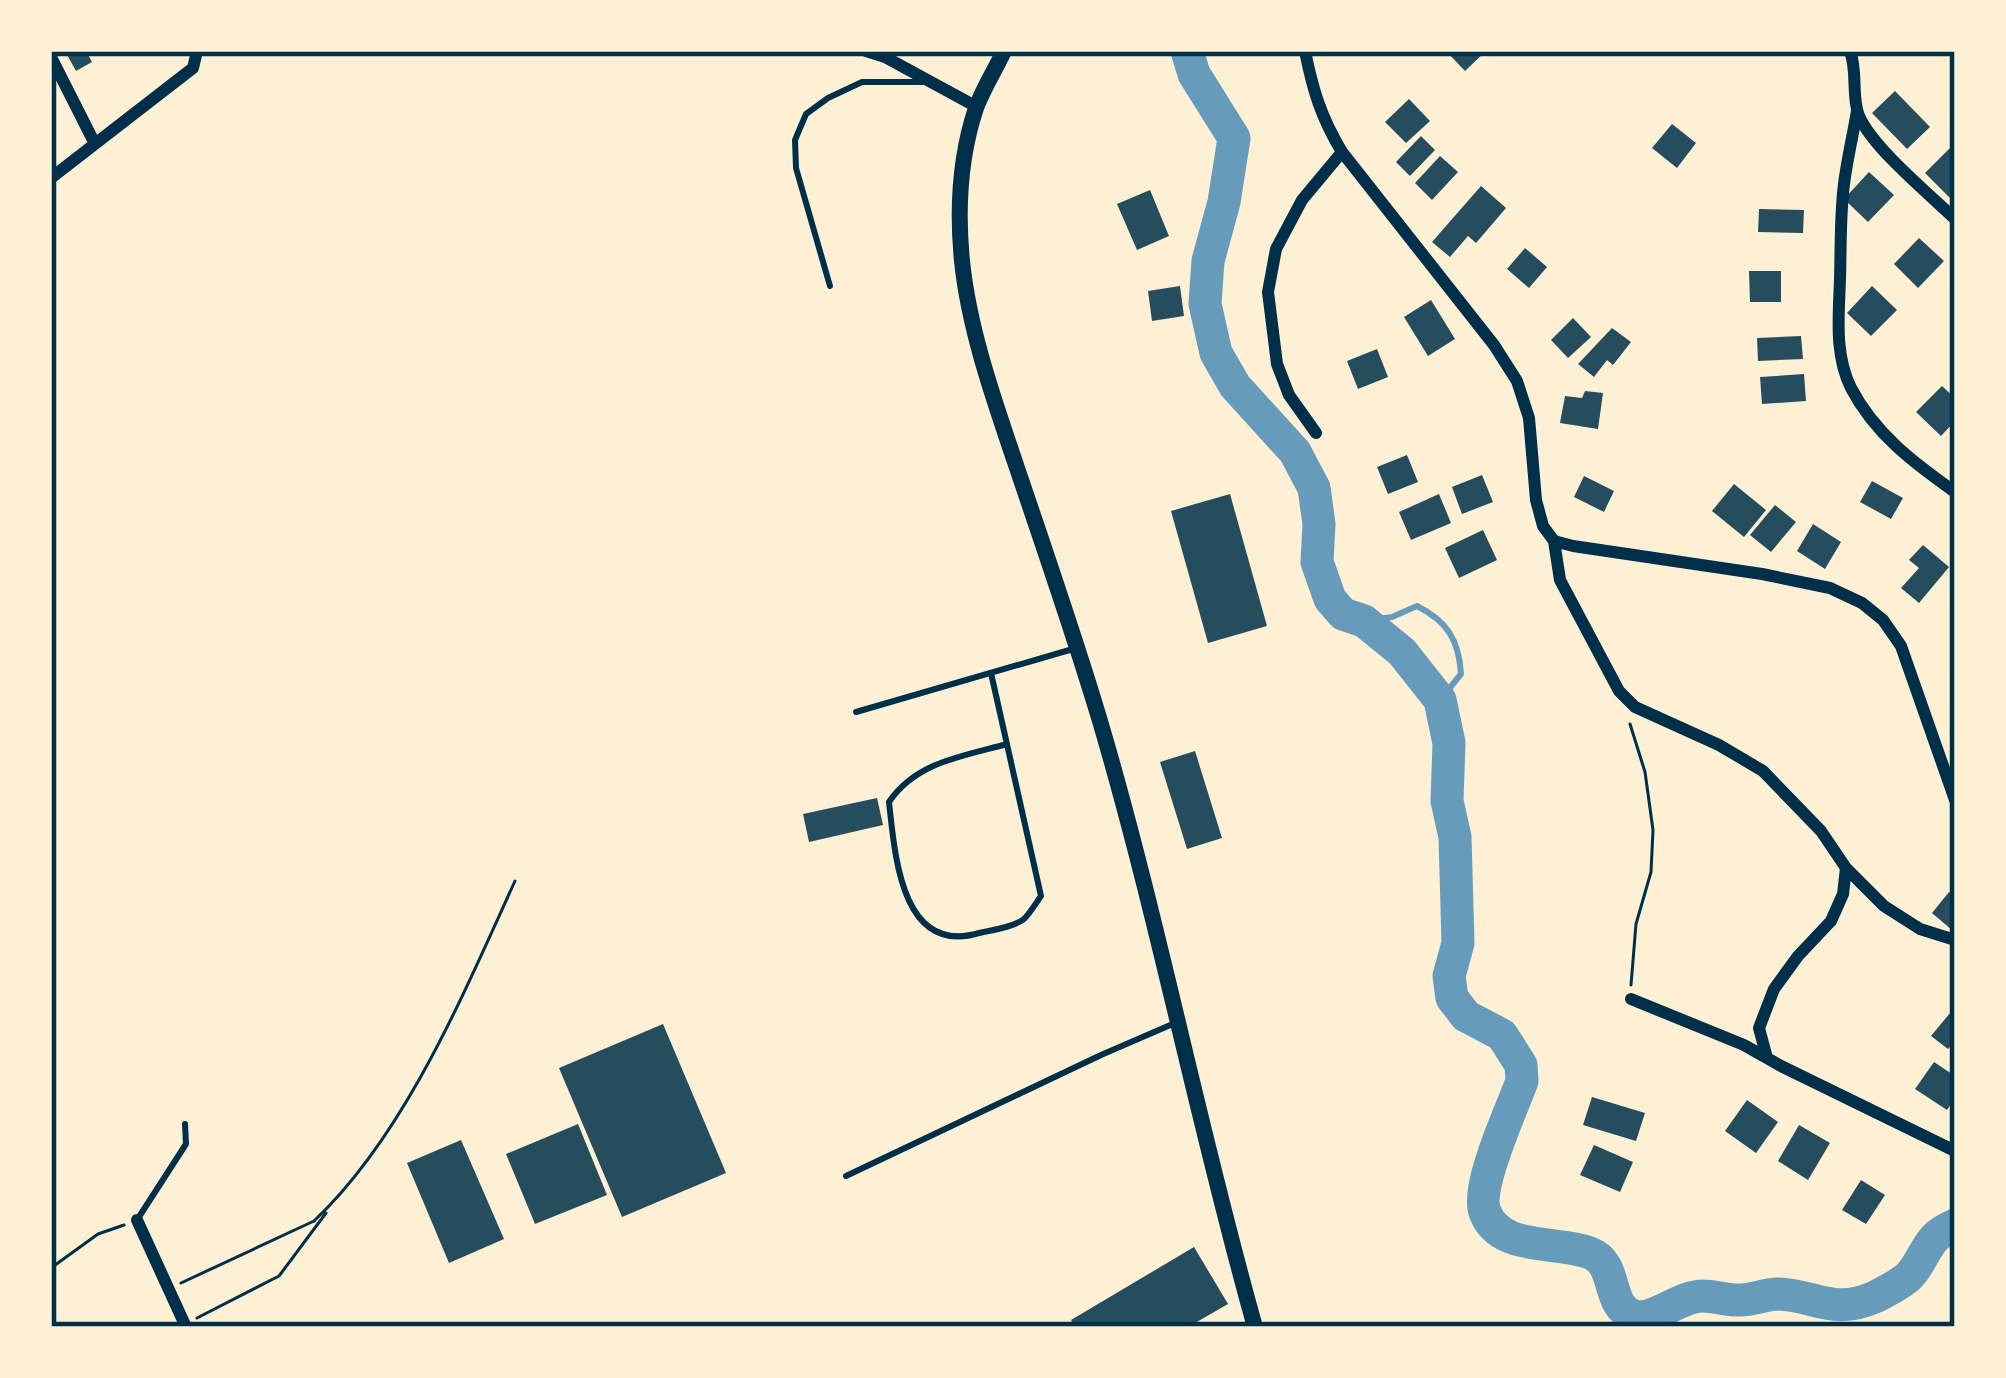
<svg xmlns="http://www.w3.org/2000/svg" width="2006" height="1378" font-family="Mulish,sans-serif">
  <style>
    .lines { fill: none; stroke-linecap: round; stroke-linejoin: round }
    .stream { stroke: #669bbc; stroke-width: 6 }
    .river { stroke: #669bbc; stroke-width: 33 }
    .building { fill: #264d5e }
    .path { stroke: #003049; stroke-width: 3 }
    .service { stroke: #003049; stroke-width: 6 }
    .minor { stroke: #003049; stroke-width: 12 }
    .secondary { stroke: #003049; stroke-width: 16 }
    .neatline { fill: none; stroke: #003049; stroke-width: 4.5 }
  </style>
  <rect width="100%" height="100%" fill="#fdf0d5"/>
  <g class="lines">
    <!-- stream -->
    <path class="stream" d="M1364,621L1392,617L1417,606C1447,621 1459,640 1461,674L1440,700"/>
    <!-- river -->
    <path class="river" d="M1187,51L1194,74L1234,138L1224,202L1208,261L1205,304L1216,353L1235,386L1295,452L1314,488L1319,524L1317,562L1330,599L1343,614L1364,621L1402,652L1440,700L1449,743L1447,801L1455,837L1458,943L1449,976L1452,998L1466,1016L1502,1035L1521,1065L1522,1081C1512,1109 1475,1187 1485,1212C1500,1252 1557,1240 1590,1253C1619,1264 1605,1306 1634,1316C1653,1322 1679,1296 1703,1296C1715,1296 1728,1301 1740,1300C1752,1300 1764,1295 1776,1294C1814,1294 1832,1316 1875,1297C1885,1292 1898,1285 1907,1278C1918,1269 1923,1252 1933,1240C1938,1233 1947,1229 1955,1225"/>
  </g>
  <!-- building -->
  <path class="building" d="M65,51H86L92,62L76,71Z
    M1446,51H1486L1465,71Z
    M1895,91L1930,127L1907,149L1872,113Z
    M1409,99L1430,121L1406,143L1385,122Z
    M1672,124L1696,143L1677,168L1652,148Z
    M1421,136L1435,150L1410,176L1396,162Z
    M1955,143V195L1951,199L1925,173Z
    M1440,156L1458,172L1432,200L1415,183Z
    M1869,172L1894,195L1868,222L1844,199Z
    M1481,186L1506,208L1476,243L1468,236L1450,257L1432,242Z
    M1150,190L1169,236L1137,250L1117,204Z
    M1759,209L1804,210L1803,233L1758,232Z
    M1919,238L1944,261L1918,288L1894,264Z
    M1525,248L1547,267L1529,288L1507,269Z
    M1749,271H1781V302H1750Z
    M1180,286L1184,316L1152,321L1148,291Z
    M1872,286L1897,310L1871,336L1847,313Z
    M1431,300L1455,339L1428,356L1404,317Z
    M1573,318L1591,337L1568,358L1551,340Z
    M1612,328L1631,342L1613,365L1607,360L1594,377L1578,364Z
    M1801,336L1803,359L1758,361L1757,338Z
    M1377,349L1388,377L1358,389L1347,361Z
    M1804,374L1806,401L1762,404L1760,377Z
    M1942,386L1955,398V421L1941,436L1916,412Z
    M1585,391L1603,393L1598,429L1560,423L1565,396L1582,398Z
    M1407,455L1418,482L1388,494L1377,467Z
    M1482,475L1493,502L1462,514L1452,487Z
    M1584,476L1614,491L1604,512L1574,497Z
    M1872,481L1903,498L1891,519L1860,502Z
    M1734,484L1766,510L1744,537L1712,511Z
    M1230,494L1267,626L1208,643L1171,511Z
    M1439,494L1451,523L1411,540L1399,512Z
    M1775,505L1796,522L1771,552L1750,535Z
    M1813,524L1841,542L1825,569L1797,551Z
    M1483,530L1497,560L1459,578L1445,548Z
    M1923,545L1949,567L1919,603L1901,588L1919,568L1909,560Z
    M1195,751L1222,838L1187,849L1160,762Z
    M877,798L883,825L809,842L803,814Z
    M1949,892L1955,897V927L1952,930L1932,913Z
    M1955,1007V1041L1948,1049L1931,1036Z
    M663,1024L726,1173L622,1217L559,1068Z
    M1934,1062L1955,1076V1098L1947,1110L1915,1089Z
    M1592,1097L1645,1113L1636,1141L1583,1125Z
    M1747,1100L1778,1122L1756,1153L1725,1131Z
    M578,1124L607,1195L535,1224L506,1154Z
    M1799,1125L1830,1143L1808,1180L1778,1161Z
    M461,1140L504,1239L449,1263L407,1163Z
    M1594,1145L1633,1162L1620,1192L1580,1175Z
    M1861,1180L1885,1195L1866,1224L1842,1210Z
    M1194,1247L1228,1304L1188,1327H1075L1071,1320Z"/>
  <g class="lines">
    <!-- path -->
    <path class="path" d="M1630,724L1645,772L1653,830L1651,872L1636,924L1631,985
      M51,1268L98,1234L124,1225
      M181,1283L314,1221C405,1135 463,995 515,881
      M197,1318L279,1276L326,1213"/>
    <!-- service -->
    <path class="service" d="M830,286L796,168L795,140L806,114L828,98L862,82H923
      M991,673L1041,896C1036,903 1030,913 1024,919C1014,927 992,930 979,933C901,956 895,855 889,802C916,762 963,756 1007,744
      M856,712L1073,649
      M846,1176L1101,1055L1175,1023
      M137,1220L186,1144L185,1124"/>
    <!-- minor -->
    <path class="minor" d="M866,51L885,57L977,107
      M1305,51C1313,91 1321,117 1342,152L1494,345L1517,381L1529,418L1536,500L1543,526L1554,541L1573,546L1762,574L1830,588L1862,603L1883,620L1901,646L1955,800
      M1850,51C1858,72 1851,96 1859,116C1873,148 1928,193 1955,219
      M51,57L95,144
      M1857,111C1853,135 1847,160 1844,184C1840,215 1841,247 1840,278C1839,315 1834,354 1851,388C1875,434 1914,463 1955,492
      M51,178L193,68L197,51
      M1316,433L1289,395L1277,364L1268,292L1276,249L1302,200L1342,152
      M1554,541L1560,580L1619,691L1635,707L1719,745L1763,771L1821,831L1846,868L1884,906L1920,929L1955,940
      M1631,999L1744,1045L1781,1066L1955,1151
      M1767,1058L1759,1028L1774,989L1798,956L1831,921L1843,894L1846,868
      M137,1220L186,1327"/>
    <!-- secondary -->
    <path class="secondary" d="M1004,51C995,70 983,89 976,108C960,156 957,210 962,261C969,329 993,397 1015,462C1044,548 1074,634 1100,721C1159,921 1198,1126 1255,1327"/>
  </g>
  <!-- border -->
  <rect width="2006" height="1378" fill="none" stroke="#fdf0d5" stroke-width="108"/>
  <rect x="54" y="54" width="1898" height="1270" class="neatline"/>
</svg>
